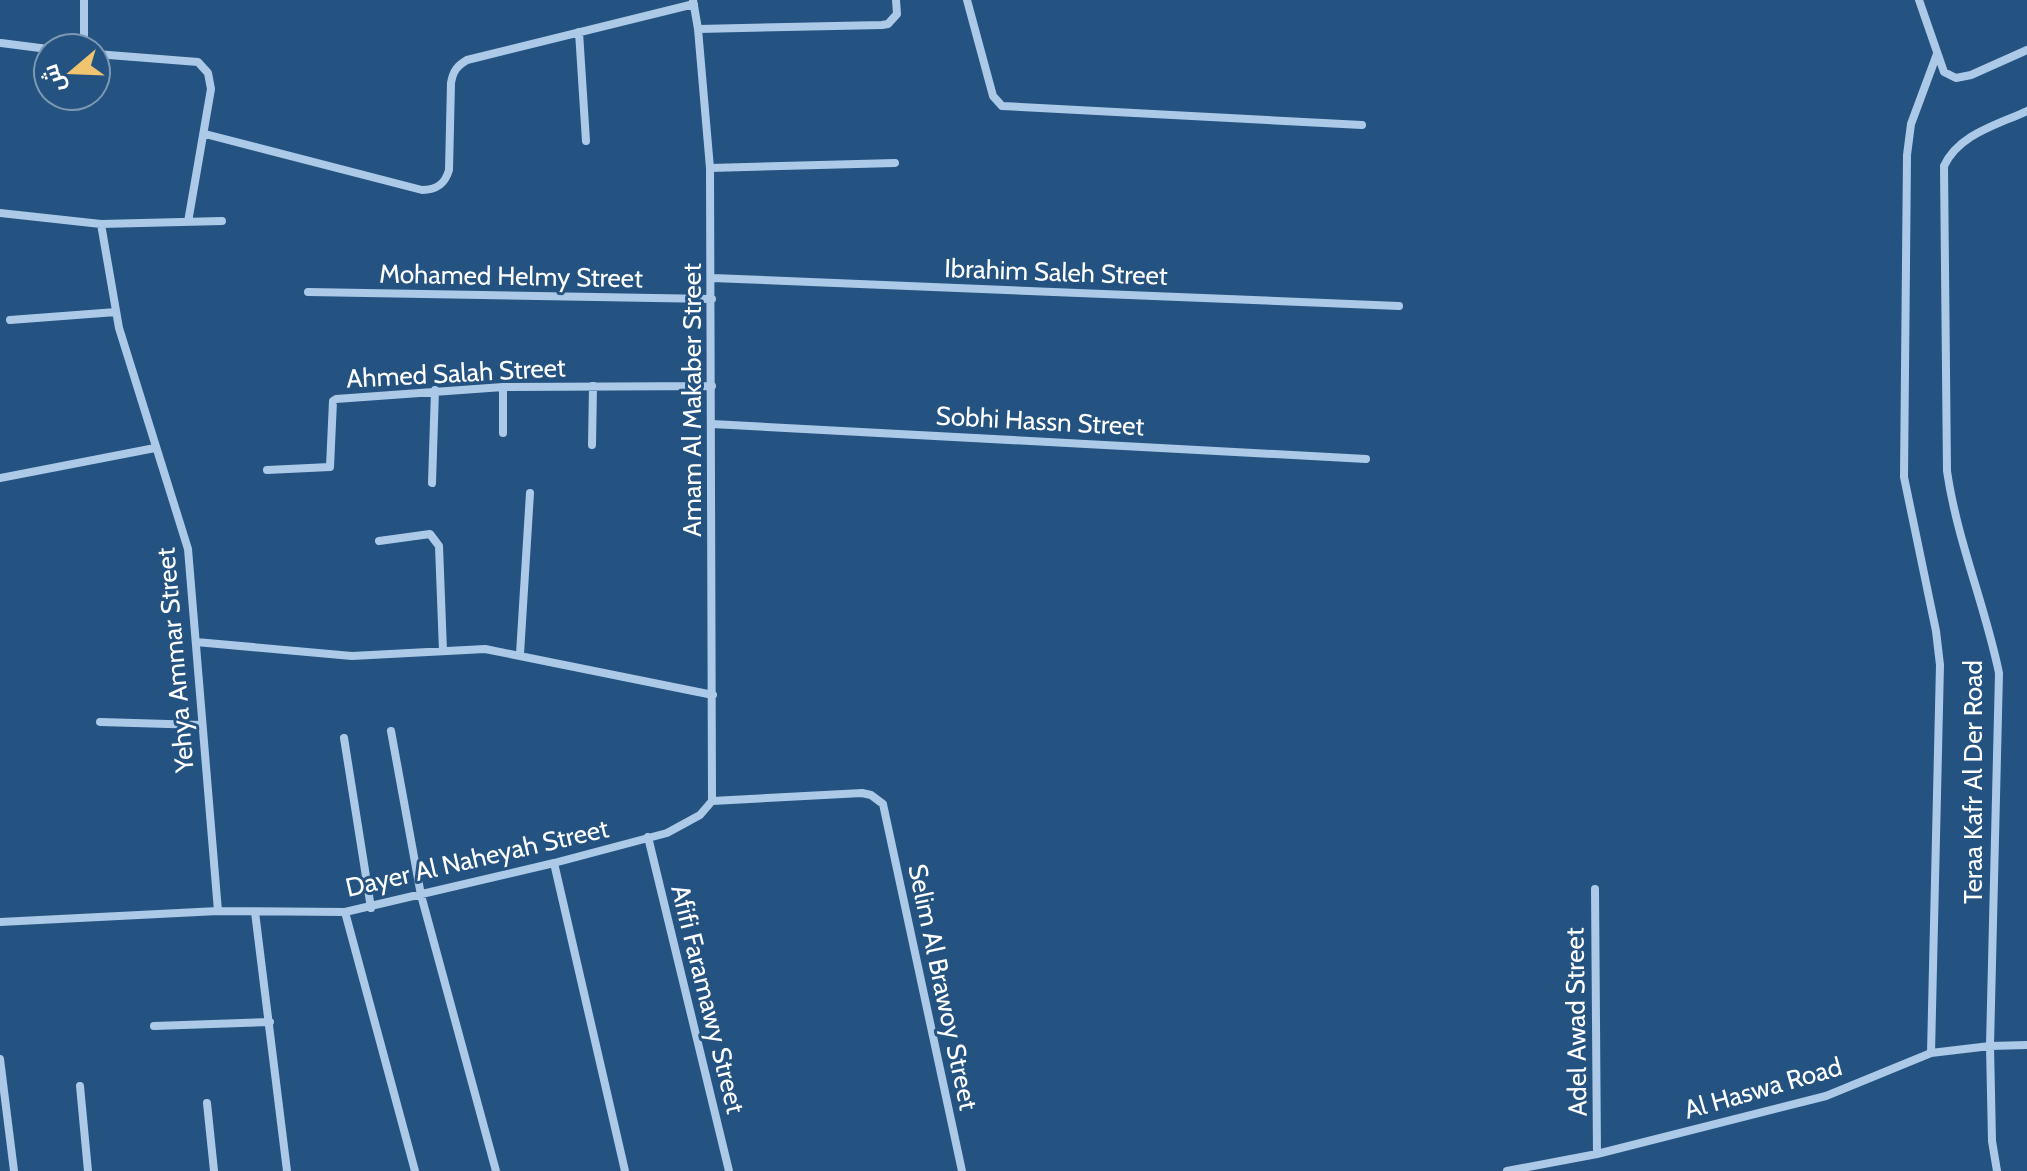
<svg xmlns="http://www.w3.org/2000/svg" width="2027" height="1171" font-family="Cabin,Cairo,sans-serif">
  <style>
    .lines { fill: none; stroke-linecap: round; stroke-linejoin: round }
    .street { stroke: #accae7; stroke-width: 8 }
    .labels { text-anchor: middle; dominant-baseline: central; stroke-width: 6; stroke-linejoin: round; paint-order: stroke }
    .street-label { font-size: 26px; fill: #fff; stroke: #245381 }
  </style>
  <rect width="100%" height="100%" fill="#245381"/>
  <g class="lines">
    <!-- street -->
    <path class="street" d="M84,0V48
      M693,0L698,29L710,168L712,801
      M967,0L993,96L1002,106L1362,125
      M1919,0L1944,72L1956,78L1971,75L2027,50
      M698,29L882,25L888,24L897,14L896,0
      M579,32L586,141
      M1,43L48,49
      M96,54L198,62L208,73L211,89L188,222
      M205,134L422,190C437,190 445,184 449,170L451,83C453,71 457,66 467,60L694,4
      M710,168L895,163
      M0,213L101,224L222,221
      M101,224L119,328L188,549L218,911
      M712,278L1399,306
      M308,292L712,299
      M10,320L116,312
      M712,424L1366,459
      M503,433V387
      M592,445L593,386
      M267,470L330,467L333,401L336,399L503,387L712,386
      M0,478L155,448
      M432,483L435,390
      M379,541L430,534L439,546L443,651
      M196,642L352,656L485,649L713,695
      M520,654L530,493
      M100,722L202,725
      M391,731L421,895L496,1171
      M344,738L371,908
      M712,801L862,793L871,795L883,804L962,1171
      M648,837L729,1171
      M554,863L625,1171
      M1595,889L1597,1154
      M255,912L287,1171
      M345,912L415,1171
      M0,922L218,911L345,912L554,863L667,833L700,815L712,801
      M154,1026L270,1022
      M1931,1053L1940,665L1936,631L1904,477L1907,155L1911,124L1937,54
      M0,1059L14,1171
      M80,1086L88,1171
      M207,1103L214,1171
      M1507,1171L1597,1154L1826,1096L1931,1053L1990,1046L2027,1045
      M1997,1171L1992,1141L1990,1046L1999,673C1985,605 1957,540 1947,471L1944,166C1959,134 1997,125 2027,111"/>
  </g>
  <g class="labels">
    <!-- street labels -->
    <g class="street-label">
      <text transform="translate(1056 272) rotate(2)">Ibrahim Saleh Street</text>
      <text transform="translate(511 276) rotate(1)">Mohamed Helmy Street</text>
      <text transform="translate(456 373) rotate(-3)">Ahmed Salah Street</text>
      <text transform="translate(692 400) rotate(-90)">Amam Al Makaber Street</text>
      <text transform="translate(1040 421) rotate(3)">Sobhi Hassn Street</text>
      <text transform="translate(175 660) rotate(-95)">Yehya Ammar Street</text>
      <text transform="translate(1973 782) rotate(-90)">Teraa Kafr Al Der Road</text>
      <text transform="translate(477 858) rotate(-13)">Dayer Al Naheyah Street</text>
      <text transform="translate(943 987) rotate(78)">Selim Al Brawoy Street</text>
      <text transform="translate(708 999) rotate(76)">Afifi Faramawy Street</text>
      <text transform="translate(1576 1022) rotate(-91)">Adel Awad Street</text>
      <text transform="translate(1763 1088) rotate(-16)">Al Haswa Road</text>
    </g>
  </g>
  <!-- north arrow -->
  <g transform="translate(72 72) rotate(251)"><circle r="38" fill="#245381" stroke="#7c98b3" stroke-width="2"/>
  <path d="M0-6L14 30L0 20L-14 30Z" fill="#f1c470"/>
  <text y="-12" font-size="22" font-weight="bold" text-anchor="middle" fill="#ffffff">ش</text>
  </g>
</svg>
